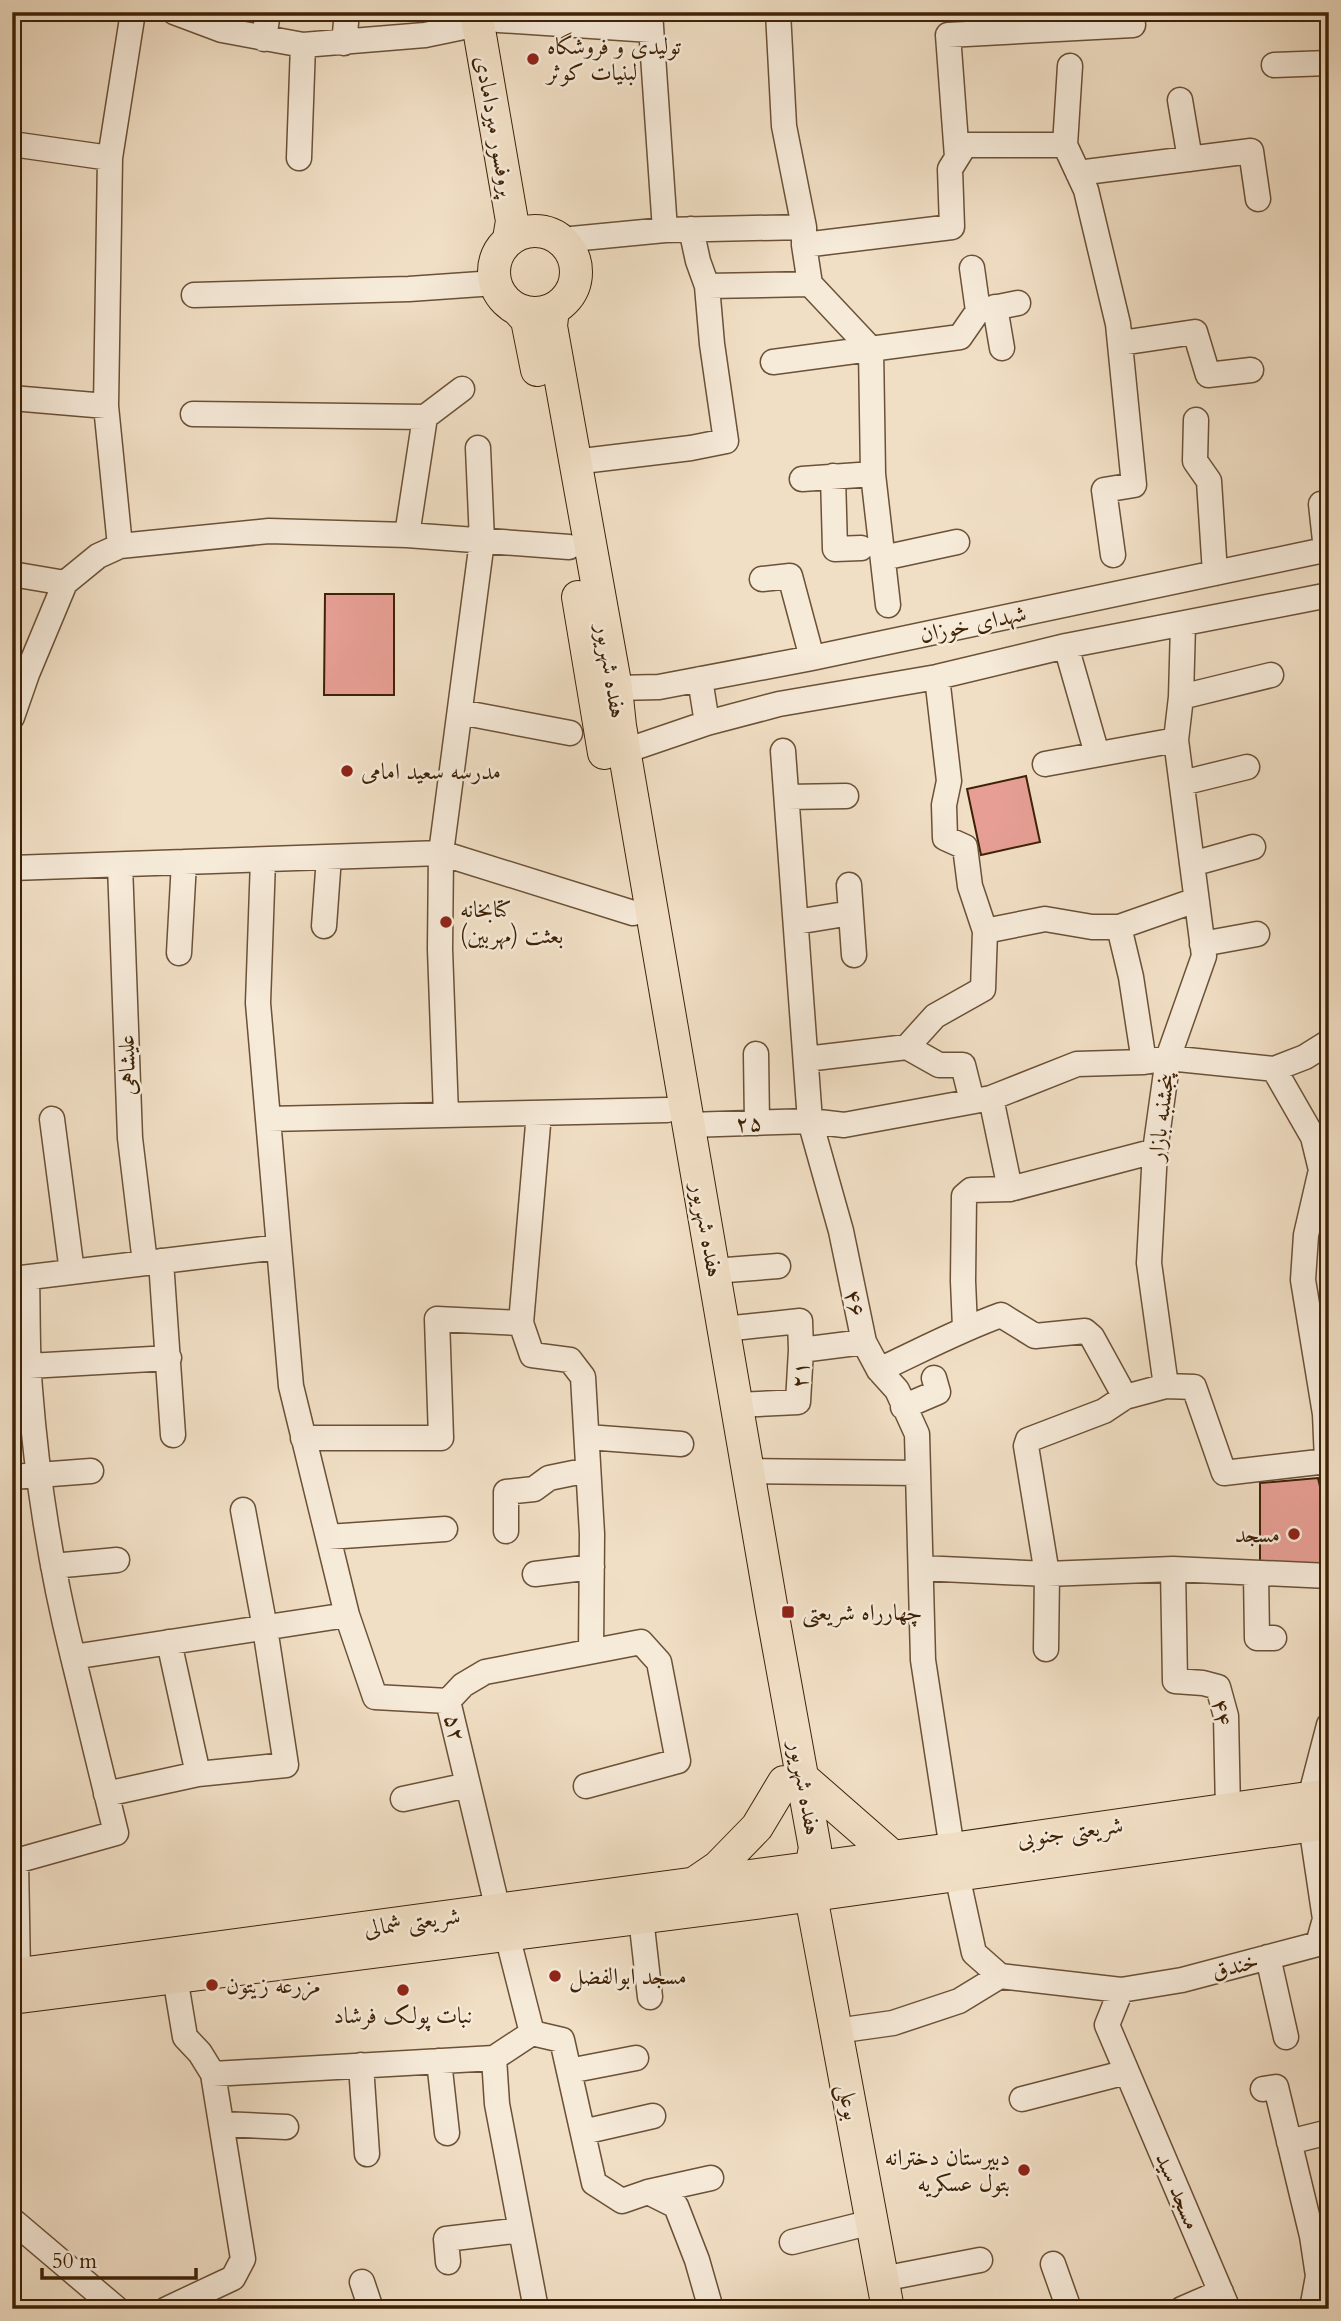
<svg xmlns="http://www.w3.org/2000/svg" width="1341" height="2321" font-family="Cardo,Amiri,serif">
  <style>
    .building { fill: #e79f95; stroke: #3e2206; stroke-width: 2 }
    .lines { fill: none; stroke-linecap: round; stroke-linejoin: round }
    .minor-casing { stroke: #6b5136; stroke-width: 27 }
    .major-casing { stroke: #3e2206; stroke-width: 34 }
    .minor { stroke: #f6ead9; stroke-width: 24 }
    .major { stroke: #f1dfc5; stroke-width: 32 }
    .poi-dot { fill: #8f2418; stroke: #f6ead9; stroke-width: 2.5 }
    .labels { text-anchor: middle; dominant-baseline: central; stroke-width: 5; stroke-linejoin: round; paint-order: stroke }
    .poi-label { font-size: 23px; fill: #3e2206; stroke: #f6ead9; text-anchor: start }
    .street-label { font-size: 23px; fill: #3e2206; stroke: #f6ead9 }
  </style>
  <rect width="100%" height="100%" fill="#f1dfc5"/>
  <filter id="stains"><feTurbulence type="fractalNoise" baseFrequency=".00286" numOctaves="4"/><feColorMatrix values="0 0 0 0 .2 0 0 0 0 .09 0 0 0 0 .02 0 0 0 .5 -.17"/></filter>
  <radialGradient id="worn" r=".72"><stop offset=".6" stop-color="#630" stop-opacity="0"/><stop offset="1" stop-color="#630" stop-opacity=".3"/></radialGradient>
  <!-- building -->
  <path class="building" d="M325,594H394V695H324Z
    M1026,776L1040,842L981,855L967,789Z
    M1318,1478L1324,1503L1329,1505V1563L1260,1564V1483Z"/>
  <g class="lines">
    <defs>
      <path id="minor" d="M174,12L222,30L303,45L425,35L478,24
        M650,12L665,230L804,227
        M778,12L784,126L804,227V245L810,284L871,349L873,474L888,605
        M499,20L651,30
        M264,39L268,12
        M344,43L347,12
        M1274,65L1329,63
        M1180,100L1190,159
        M12,144L110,158
        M1065,145L1070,66
        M957,157L948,35L1133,25
        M299,158L303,45
        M1078,173L1251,151L1258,199
        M561,240L665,230
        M804,245L952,227L950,169L965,145H1065L1086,190L1118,324L1134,485L1104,490L1113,555
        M972,268L978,311
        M707,286L810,284
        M194,295L409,289L495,283
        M995,307L1002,348
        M1121,343L1195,332L1208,375L1251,370
        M773,362L960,337L978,311L1018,303
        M12,398L106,406
        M193,414L425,417
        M1196,420L1195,461L1209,481L1215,573
        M574,462L691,448L726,441L712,344L707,286L698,261L691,229
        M833,476L835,549L861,548
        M802,479L873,474
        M1321,504L1326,550
        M407,535L425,417L462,389
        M120,546L106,406L110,158L133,12
        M883,558L957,542
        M12,574L65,583
        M762,579L790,576L812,658
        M1183,625L1181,697L1176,740L1204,956L1168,1058L1155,1151L1149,1263L1166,1386L1194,1387L1224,1473L1327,1461L1329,1467
        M1066,646L1097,754
        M700,679L707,723
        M616,688L659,687L812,658L1329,549
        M1181,697L1271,675
        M460,712L570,733
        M12,717L27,674L65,583L98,556L120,546L269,531L407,535L569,547
        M625,751L707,723L779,704L937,677L1066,646L1329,595
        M783,751L810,1121L841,1231L864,1342L879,1370L897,1390L917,1434L923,1660L952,1849
        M1045,764L1176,740
        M1182,783L1247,767
        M787,797L846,796
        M263,860L258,1003L268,1119
        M1192,864L1253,847
        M120,865L130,1138L145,1263
        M12,868L441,853L633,913
        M849,885L854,955
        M796,922L851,913
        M324,926L329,857
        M1119,927L1131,977L1144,1062
        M985,931L1045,919L1092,927H1119L1196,900
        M1202,944L1257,934
        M179,953L184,862
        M907,1047L939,1065H963L972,1101
        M756,1054L757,1123
        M806,1059L907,1047L935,1016L983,989L985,931L970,886L965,847L945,838L944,805L949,781L937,677
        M1274,1069L1313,1137L1321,1170L1306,1235L1303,1280L1325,1414L1327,1461
        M991,1098L1010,1189
        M539,1113L521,1323L532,1355L570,1360L583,1377L592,1534L591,1651
        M446,1115L440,949L441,853L482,541L478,448
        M52,1119L72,1272
        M689,1125L810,1121L844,1125L991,1098L1077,1064L1144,1062L1168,1058L1274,1069L1305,1057L1329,1042
        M161,1261L173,1435
        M714,1271L778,1266
        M27,1278C28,1315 27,1352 30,1389C37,1480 51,1569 73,1657
        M13,1279L279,1247
        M965,1328L963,1281L964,1196L971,1190L1010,1189L1155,1151
        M724,1329L800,1321L801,1350
        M29,1366L169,1358
        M879,1370C920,1351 959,1330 1001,1315L1035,1336L1085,1331L1092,1337L1125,1397
        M737,1405L798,1402L801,1350L864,1342
        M903,1407L938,1392L934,1378
        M587,1437L681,1444
        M303,1438H441L437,1319L521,1323
        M748,1471L918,1473
        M12,1477L91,1471
        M506,1531V1492L534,1489L549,1478L588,1470
        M328,1537L445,1529
        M53,1566L117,1560
        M921,1568L1047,1574L1173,1569L1329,1576
        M1173,1569L1175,1681L1203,1683L1218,1687L1226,1716L1228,1810
        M1256,1573L1257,1638H1274
        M535,1574L592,1567
        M347,1615L375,1697L448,1701L498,1910
        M169,1642L198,1774L286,1765L265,1628L243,1510
        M1046,1649L1047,1574L1026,1446L1028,1440L1104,1411L1125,1397L1166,1386
        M448,1701L463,1685L485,1672L641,1642L659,1662L678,1761L586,1786
        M106,1794L198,1774
        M1310,1798L1329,1725
        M403,1799L468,1785
        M957,1875L974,1953L1000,1976L1121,1990
        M641,1918L650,1997
        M507,1935L532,2033L494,2058L497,2104L536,2309
        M1268,1957L1286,2037
        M18,1974L16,1861L116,1833L73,1657L347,1615L291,1386L268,1119L667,1110
        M836,2031L893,2023L959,2001L1000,1976
        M532,2033L562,2040L594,2183L622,2201L648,2192L676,2206L697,2260L711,2309
        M439,2061L447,2133
        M361,2065L367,2154
        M569,2071L636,2058
        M213,2074L494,2058
        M1263,2089L1276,2087L1312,2236L1318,2276L1312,2309
        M1022,2099L1127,2072
        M222,2124L286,2127
        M583,2132L653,2116
        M1289,2142L1329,2132
        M648,2192L711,2178
        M12,2220L117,2309
        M792,2242L872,2222
        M448,2262L446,2239L521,2230
        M1053,2264L1069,2309
        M882,2279L980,2260
        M362,2282L371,2309
        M167,2309L233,2278L243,2259L213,2074L200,2053L185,2037L175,1977
        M1182,2309L1221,2292
        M1228,2309L1107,2025L1121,1990L1182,1980L1318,1944L1325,1919L1311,1825"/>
      <path id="major" d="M476,12L512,221L509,239
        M494 272a41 41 0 1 1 82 0a41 41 0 1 1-82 0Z
        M553,309L551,326L616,688L620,726L772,1611L815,1848L811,1867V1896L888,2309
        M518,310L527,320L537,370
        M578,597L604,753
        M804,1779L892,1856
        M696,1882L718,1867L757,1827L784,1782
        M12,1975L952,1849L1329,1795
        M12,1998L763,1902L1329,1823"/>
    </defs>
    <!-- minor casing -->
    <use href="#minor" class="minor-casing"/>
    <!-- major casing -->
    <use href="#major" class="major-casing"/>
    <!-- minor -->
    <use href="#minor" class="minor"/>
    <!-- major -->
    <use href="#major" class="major"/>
  </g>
  <!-- markers -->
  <g class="poi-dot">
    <circle cx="533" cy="59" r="7"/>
    <circle cx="347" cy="771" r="7"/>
    <circle cx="446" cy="922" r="7"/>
    <circle cx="1294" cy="1534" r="7"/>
    <rect x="781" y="1605" width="14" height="14" rx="3.5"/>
    <circle cx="555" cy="1976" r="7"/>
    <circle cx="212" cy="1985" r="7"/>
    <circle cx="403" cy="1990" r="7"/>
    <circle cx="1024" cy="2170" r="7"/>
  </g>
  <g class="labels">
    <!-- poi labels -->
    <g class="poi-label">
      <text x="547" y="46">تولیدی و فروشگاه<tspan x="547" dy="26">لبنیات کوثر</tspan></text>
      <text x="361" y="771">مدرسه سعید امامی</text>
      <text x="460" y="909">کتابخانه<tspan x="460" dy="26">بعثت (مهربین)</tspan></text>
      <text x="1280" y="1534" text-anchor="end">مسجد</text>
      <text x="802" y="1612">چهارراه شریعتی</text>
      <text x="569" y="1976">مسجد ابوالفضل</text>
      <text x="226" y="1985">مزرعه زیتون</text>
      <text x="403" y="2015" text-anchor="middle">نبات پولک فرشاد</text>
      <text x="1010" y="2157" text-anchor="end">دبیرستان دخترانه<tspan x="1010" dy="26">بتول عسکریه</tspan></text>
    </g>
    <!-- street labels -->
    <g class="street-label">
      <text transform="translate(495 126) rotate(80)">پروفسور میردامادی</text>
      <text transform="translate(973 624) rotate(-12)">شهدای خوزان</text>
      <text transform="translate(611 671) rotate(81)">هفده شهریور</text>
      <text transform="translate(127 1065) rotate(-92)">علیشاهی</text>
      <text transform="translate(1161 1117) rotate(-83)">پنجشنبه بازار</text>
      <text transform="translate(749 1123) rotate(-2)">۲۵</text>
      <text transform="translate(707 1230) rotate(80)">هفده شهریور</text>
      <text transform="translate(855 1303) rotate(77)">۴۶</text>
      <text transform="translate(800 1375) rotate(-86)">۲۱</text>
      <text transform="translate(1222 1712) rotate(81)">۴۴</text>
      <text transform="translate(455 1728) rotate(77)">۵۲</text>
      <text transform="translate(805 1788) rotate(80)">هفده شهریور</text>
      <text transform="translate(1070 1832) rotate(-8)">شریعتی جنوبی</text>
      <text transform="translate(412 1922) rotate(-8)">شریعتی شمالی</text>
      <text transform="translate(1235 1966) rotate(-15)">خندق</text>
      <text transform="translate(849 2102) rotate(79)">بوعلی</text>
      <text transform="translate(1178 2191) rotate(67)">مسجد سید</text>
    </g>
  </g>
  <!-- margin -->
  <rect width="1341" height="2321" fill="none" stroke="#f1dfc5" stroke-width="42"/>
  <rect x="14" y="14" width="1313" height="2293" fill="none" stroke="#3e2206" stroke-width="3.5"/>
  <rect x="21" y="21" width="1299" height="2279" fill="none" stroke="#3e2206" stroke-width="2"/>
  <!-- scale -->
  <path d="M42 2268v10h154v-10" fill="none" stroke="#3e2206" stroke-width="3.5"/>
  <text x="52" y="2268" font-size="21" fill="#3e2206" stroke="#f6ead9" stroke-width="5" paint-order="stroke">50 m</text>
  <rect width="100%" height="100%" filter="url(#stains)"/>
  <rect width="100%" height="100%" fill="url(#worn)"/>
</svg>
